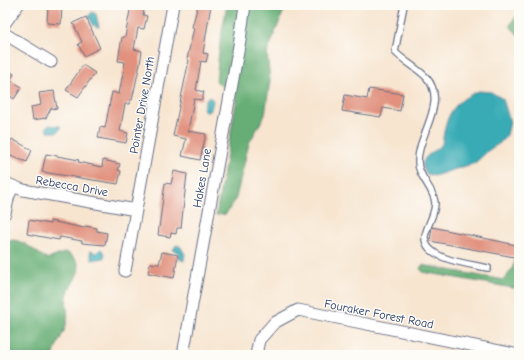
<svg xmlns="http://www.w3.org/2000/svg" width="524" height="360" font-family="'Comic Neue',sans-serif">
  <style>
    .forest { fill: #66ae75; stroke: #406e6a }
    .water { fill: #39abb5; stroke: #2a6d8a }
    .building { fill: #e1917e }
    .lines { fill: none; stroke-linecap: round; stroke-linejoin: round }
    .service-casing { stroke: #686f86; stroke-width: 8 }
    .minor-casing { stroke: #686f86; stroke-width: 13 }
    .service { stroke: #fff; stroke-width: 5.5 }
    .minor { stroke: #fff; stroke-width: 11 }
    .labels { text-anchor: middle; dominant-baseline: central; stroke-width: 3; stroke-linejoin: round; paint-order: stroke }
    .street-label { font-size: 12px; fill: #1b2f5e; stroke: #fdfcf7 }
  </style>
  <rect width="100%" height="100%" fill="#fdfcf7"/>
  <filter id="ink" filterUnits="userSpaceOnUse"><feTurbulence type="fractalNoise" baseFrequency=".025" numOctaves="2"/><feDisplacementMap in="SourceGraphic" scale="8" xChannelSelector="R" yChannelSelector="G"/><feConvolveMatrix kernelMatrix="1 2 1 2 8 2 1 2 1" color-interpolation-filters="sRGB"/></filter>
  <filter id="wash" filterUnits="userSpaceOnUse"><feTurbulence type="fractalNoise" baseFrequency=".012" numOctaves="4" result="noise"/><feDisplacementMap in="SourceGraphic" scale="16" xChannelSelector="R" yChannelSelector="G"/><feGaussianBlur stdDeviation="0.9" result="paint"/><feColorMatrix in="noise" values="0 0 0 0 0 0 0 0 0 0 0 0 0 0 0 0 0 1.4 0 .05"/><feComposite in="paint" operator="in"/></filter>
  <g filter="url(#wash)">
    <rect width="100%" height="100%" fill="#f7e5d0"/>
    <!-- forest -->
    <path class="forest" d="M227,5H286L267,53L270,80L265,115L249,143L236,198L226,214L216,215L237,98L216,81L220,42Z
      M519,14V36L510,26L513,20Z
      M13,240C28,242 35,253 48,259L66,252C92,267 71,278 67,296C65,304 69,313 67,321C65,333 56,343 54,355H5V311L8,288L7,241Z
      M519,241V289L423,272L420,269L422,265L503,280C515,270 517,255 519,241Z"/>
    <!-- water -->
    <path class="water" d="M92,12L96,14L99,27L93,25L89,16Z
      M479,91L491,92L503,99L510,122L507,135L500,143L489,150L475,163L434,176L427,174C414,158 435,153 442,144C446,117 451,102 479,91Z
      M209,96L213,100L211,110L208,112L203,109L206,99Z
      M48,125L60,126L61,128L58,132H48L46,128Z
      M176,245L180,246L185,254L184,261L179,259V253L173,250Z
      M101,249L105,253L104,258L92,260L90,251L96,253Z"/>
    <g id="blocks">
      <!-- building -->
      <path class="building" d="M48,5H62L61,24L47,23Z
        M131,5H145L143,15L147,16L144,29L138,28L134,49L142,51L140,64L132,100H130L129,104H125L120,131L128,133L126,143L98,138L100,127L105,128L112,92L119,94L125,62L118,61L122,37H125Z
        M198,5H211L203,53L208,54L206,62L201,61L196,90L204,92L202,100L194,99L188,131L206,134L200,160L182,156L186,139L173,136L189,60L187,59L194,28L192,27Z
        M86,17L100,48L84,56L78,44L82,42L73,23Z
        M83,65L95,73L78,97L66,90Z
        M5,68L14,74L10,80L22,87L14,99L5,92Z
        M369,89L403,94L400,111L383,108L381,117L342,111L345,95L367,99Z
        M54,91L57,109L51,108L46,118L33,120L31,107L41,105L39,93Z
        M5,138L11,141L12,139L32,150L27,162L5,154Z
        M46,154L79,160L78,162L102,167L103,160L120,164L118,170L121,171L118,184L42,172Z
        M174,171L187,174L181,228H177L176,234L171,233L170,237L158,235L165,183L171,184Z
        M29,220L50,224V221L84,228L85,226L97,228V231L107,233L105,245L82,243V241L60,237L59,240L27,234Z
        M432,227L516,245L514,257L430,241Z
        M162,252L178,255L174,278L148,273L150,263L159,264Z"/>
    </g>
  </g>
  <g filter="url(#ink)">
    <use href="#blocks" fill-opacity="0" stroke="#686f86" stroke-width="1"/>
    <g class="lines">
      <defs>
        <path id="service" d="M404,5L395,52C404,61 417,68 426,77C449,102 417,135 418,162C418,177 434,188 435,203C435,215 427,225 425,236C423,260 471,264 488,268"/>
        <path id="minor" d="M5,23L18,5
          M5,34L51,62
          M5,183L23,190L136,210
          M5,213L9,195L13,188
          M125,271L173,5
          M183,355L240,40L245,5
          M256,355L259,340L274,323L298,310L519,355"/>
      </defs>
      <!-- service casing -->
      <use href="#service" class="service-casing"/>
      <!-- minor casing -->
      <use href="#minor" class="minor-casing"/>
      <!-- service -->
      <use href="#service" class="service"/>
      <!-- minor -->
      <use href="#minor" class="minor"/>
    </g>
  </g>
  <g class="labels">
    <!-- street labels -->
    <g class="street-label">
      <text transform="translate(142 105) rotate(-80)">Pointer Drive North</text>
      <text transform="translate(202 178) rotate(-80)">Hakes Lane</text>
      <text transform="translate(72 186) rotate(10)">Rebecca Drive</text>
      <text transform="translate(379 314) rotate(11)">Fouraker Forest Road</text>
    </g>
  </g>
  <!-- margin -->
  <rect width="524" height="360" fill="none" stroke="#fdfcf7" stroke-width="20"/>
</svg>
